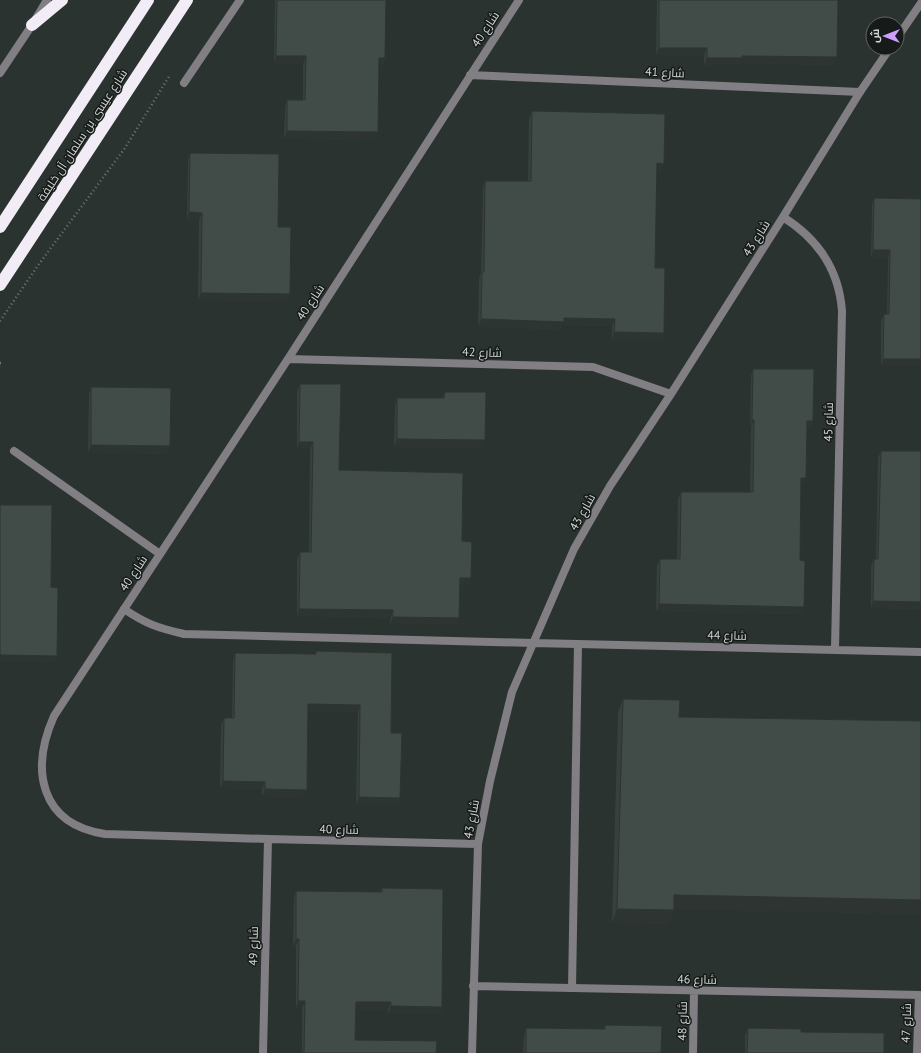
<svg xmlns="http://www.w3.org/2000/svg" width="921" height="1053" font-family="'PT Sans',Cairo,sans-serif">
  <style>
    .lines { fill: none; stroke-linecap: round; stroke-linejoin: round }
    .path { stroke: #707774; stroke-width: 2.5; stroke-dasharray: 1 3; stroke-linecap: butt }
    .service { stroke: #817f83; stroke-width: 8 }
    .minor { stroke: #817f83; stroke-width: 8 }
    .motorway { stroke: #f1ecf6; stroke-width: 12 }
    .wall { fill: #38403d }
    .shaded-wall { fill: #2e3432 }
    .building { fill: #414b47; stroke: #2e3432 }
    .labels { text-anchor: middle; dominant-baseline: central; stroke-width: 3; stroke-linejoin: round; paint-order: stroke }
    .street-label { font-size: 12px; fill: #d1d7d4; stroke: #161a18 }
  </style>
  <rect width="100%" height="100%" fill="#2a332f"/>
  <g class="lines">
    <!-- path -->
    <path class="path" d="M0,321L39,264L125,148L170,75
      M0,363H1L0,366"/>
    <!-- service -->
    <path class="service" d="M184,83L240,0
      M14,451L160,554
      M124,609C146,624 158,628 184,634L533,643
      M572,988L578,644"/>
    <!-- minor -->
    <path class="minor" d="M897,38L921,3
      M0,73L32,25L47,0
      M470,75L860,92
      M783,217C818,239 839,270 842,311L835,649
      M288,359L593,367L671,394
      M533,643L921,652
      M478,844L268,839L105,834C40,824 30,770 54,716L288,359L519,0
      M473,986L921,995
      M263,1053L268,839
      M472,1053L478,844L490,781L512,692L574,549L610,486L671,394L783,217L860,92L890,48
      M693,1053L694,991
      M917,1053L919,995"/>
    <!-- motorway -->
    <path class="motorway" d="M32,25L62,0
      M0,227L148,0
      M0,285L187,0"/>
  </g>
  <!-- wall -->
  <path class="wall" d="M275,0H386L385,58L382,65H378L375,139L284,138L285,107L287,100H303V64L274,63Z
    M657,0H838L837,57L834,65L740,63L739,65H704V56L656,55Z
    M532,111L664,164L662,171H656L655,268L664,333L662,340H612V326L562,325L561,329L478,327L479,279L481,273L483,188L485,181H528L529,119Z
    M190,153L278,227L290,294L287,301L198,300L199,220H187L188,160Z
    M874,198L921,199V366H881V321L884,314H887L888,258L871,257L872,205Z
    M753,369L813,421L810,428H807L804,485H801L800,560L804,607L801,614L656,611L657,566L660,559H677L678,499L681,492H750L751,427H750L751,376Z
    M300,384L339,470L462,541L471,578L469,585H460L459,618L456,625H390L391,617L297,616V559L300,552H309L310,449H297V391Z
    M91,387L167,454L88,452L89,394Z
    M445,392L483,447H394L395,405L397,398H442Z
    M881,451L921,609L871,608V566L874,559H876L878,458Z
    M316,651L391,733L400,798L398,805H356L358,712H308L304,797L262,796V789L220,788L221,725L224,718H232L233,660L235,653L315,654Z
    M623,699L679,717L921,721V914L674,909L669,924L612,922L618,712Z
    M382,888L442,1007L440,1014H388V1010L356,1009L355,1040L436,1053H302V1008H296V946H293L294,898L296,891L380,892Z
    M605,1025L661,1053H523L524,1035L526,1028L604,1029Z
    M748,1028L801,1032L884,1053H745V1035Z"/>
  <!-- shaded-wall -->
  <path class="shaded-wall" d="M659,48H707L704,56L656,55Z
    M276,56H306L303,64L274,63Z
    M742,56L837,57L834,65L740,63L739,65H704L707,58Z
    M379,58H385L382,65H376Z
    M287,131L378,132L375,139L284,138Z
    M657,163L664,164L662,171H654Z
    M189,212L202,213L199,220H187Z
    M873,250H890L888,258L871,257Z
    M201,293L290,294L287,301L198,300Z
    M564,318L615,319L612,326L562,325L561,329L478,327L481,319Z
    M614,332L664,333L662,340H612Z
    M883,359H921V366H881Z
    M752,420H754L751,427H750Z
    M807,421H813L810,428H805Z
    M397,439L485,440L483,447H394Z
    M299,442H313L310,449H297Z
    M91,445L170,446L167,454L88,452Z
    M801,478H806L804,485H798Z
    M460,578H471L469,585H457Z
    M873,601L921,602V609L871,608Z
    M659,604L804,607L801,614L656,611Z
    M299,609L393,610L391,617L297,616Z
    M393,617L459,618L456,625H390Z
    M0,655L57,656L54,663L0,662Z
    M308,704L360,705L358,712H306Z
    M223,781L265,782L262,789L220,788Z
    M265,789L307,790L304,797L262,796Z
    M359,797L400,798L398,805H356Z
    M674,895L921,900V914L669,909Z
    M617,909L674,910L669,924L612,922Z
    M296,939H299L296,946H293Z
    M298,1001H305L302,1008H296Z
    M356,1002H391L388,1010L353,1009Z
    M391,1006L442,1007L440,1014H388Z"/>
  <!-- building -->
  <path class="building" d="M277,0H386L385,58H379L378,132L287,131V100H305L306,56H276Z
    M659,0H838L837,57L742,56V58H707V48H659Z
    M532,111L665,114L664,164L657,163L655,268H665L664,333L614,332L615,319L564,318V322L481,319L482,272H484L485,181H531Z
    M190,153L279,154L278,227H291L290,294L201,293L202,213L189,212Z
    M874,198L921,199V359H883L884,314H889L890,250H873Z
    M753,369H814L813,421H807L806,478H801L800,560L805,561L804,607L659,604L660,559H680L681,492H753L754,420H752Z
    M300,384H341L339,470L463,473L462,541L472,542L471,578H460L459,618L393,617V610L299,609L300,552H311L313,442H299Z
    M91,387L171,388L170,446L91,445Z
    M445,392H486L485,440L397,439V398H444Z
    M881,451H921V602L873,601L874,559H878Z
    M0,505H52L51,587L58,588L57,656L0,655Z
    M316,651L392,653L391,733H402L400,798L359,797L360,705L308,704L307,790L265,789V782L223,781L224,718H234L235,653L316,654Z
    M623,699L680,700L679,717L921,721V900L674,895V910L617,909Z
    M382,888L443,889L442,1007L391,1006V1002H356L355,1040L437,1041L436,1053H304L305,1001H298L299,939H296V891L382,892Z
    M605,1025L662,1026L661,1053H526V1028L605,1029Z
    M748,1028L801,1029V1032L884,1033V1053H747Z"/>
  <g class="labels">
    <!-- street labels -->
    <g class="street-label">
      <text transform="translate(485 29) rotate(-57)">شارع 40</text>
      <text transform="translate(665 72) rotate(3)">شارع 41</text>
      <text transform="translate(82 135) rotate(-57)">شارع عيسى بن سلمان آل خليفة</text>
      <text transform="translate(756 238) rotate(-58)">شارع 43</text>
      <text transform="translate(310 302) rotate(-57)">شارع 40</text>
      <text transform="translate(482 352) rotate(2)">شارع 42</text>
      <text transform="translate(828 422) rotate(-89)">شارع 45</text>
      <text transform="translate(582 512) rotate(-61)">شارع 43</text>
      <text transform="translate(133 573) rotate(-57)">شارع 40</text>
      <text transform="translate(727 635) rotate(1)">شارع 44</text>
      <text transform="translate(471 819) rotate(-79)">شارع 43</text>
      <text transform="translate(339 829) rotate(1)">شارع 40</text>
      <text transform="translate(253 946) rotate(-89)">شارع 49</text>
      <text transform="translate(697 979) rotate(1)">شارع 46</text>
      <text transform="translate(682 1021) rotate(-89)">شارع 48</text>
      <text transform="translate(906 1023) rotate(-88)">شارع 47</text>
    </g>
  </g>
  <!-- north arrow -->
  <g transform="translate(885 36) rotate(270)"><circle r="19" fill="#161a18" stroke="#616663"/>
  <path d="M0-3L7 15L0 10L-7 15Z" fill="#d09dff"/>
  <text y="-6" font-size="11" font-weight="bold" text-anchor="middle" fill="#d1d7d4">ش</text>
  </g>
</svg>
